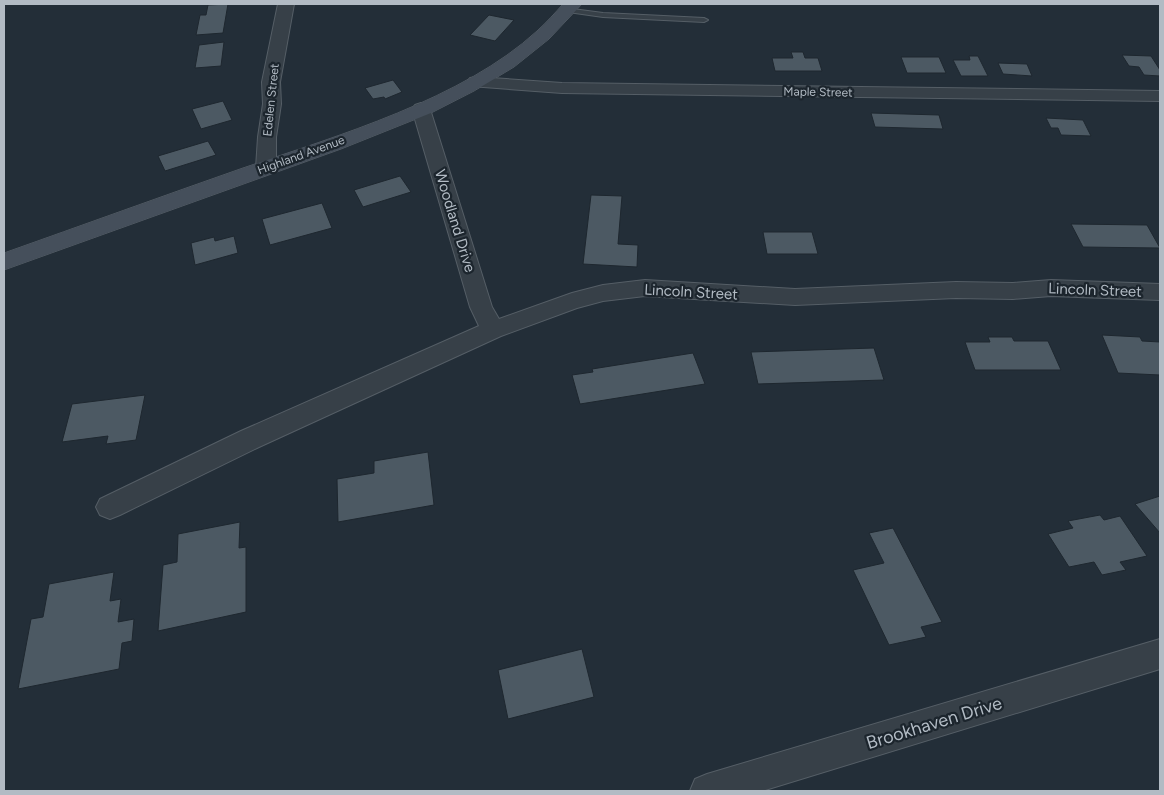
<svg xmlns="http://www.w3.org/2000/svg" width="1164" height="795" font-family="Figtree,sans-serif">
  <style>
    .building { fill: #4c5963; stroke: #1e272f }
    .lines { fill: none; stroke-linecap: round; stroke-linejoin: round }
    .lane-casing { stroke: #555e66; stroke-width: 2 }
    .street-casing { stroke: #555e66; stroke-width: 2 }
    .secondary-casing { stroke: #555e66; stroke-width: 1 }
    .lane { fill: #374048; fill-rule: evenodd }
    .street { fill: #374048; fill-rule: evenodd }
    .secondary { fill: #454f5b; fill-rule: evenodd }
    .labels { text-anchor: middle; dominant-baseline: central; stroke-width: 4.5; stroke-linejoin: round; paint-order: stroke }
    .far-street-label { font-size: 12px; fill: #b2bbc4; stroke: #1c252d }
    .street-label { font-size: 15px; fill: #b2bbc4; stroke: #1c252d }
    .near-street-label { font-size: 18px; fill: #b2bbc4; stroke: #1c252d }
  </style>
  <rect width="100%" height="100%" fill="#232e38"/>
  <!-- building -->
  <path class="building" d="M228,4L223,33L196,35L200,15H206L208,5Z
    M489,15L514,20L495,41L470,35Z
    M224,42L221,66L195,68L199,45Z
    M791,52H803L805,58H818L822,71H775L772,58H793Z
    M1122,55L1151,56L1160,70V76L1144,75L1139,67L1129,66Z
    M969,56H978L988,76H961L953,60H970Z
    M901,57H939L946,73H907Z
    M998,63L1027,64L1032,76L1003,74Z
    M393,80L402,92L385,99L384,97L373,99L365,88Z
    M223,101L232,120L201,129L192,109Z
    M871,113L939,115L943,129L875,127Z
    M1046,118L1083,120L1091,136L1061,135L1058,128H1051Z
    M208,141L216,155L165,171L158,156Z
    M400,176L411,192L363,207L354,190Z
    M591,195L622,196L618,244L638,245L637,267L583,264Z
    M322,203L332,228L270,245L262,219Z
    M1071,224L1147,225L1160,248L1083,247Z
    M763,232H812L818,254H767Z
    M234,236L238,253L195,265L191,243L214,237L215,241Z
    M1102,335L1140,337L1142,341L1160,342V375L1118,373Z
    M988,337H1012L1014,341H1048L1061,370H975L965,342H990Z
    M874,348L884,380L758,384L751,352Z
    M693,353L705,384L580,404L572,375L593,372L592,369Z
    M145,395L136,440L106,444L108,436L62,442L72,404Z
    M428,452L434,505L338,522L337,479L374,473V461Z
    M1160,496V533L1135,504Z
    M1100,515L1104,520L1120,516L1147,556L1120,562L1126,570L1102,575L1094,562L1069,567L1048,534L1073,528L1068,521Z
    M240,522L239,548L246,547V612L158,631L163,565L177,562L178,534Z
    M893,528L942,622L921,627L926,637L889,645L853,570L884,563L869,533Z
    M114,572L110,601L121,599L118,622L134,619L132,641L122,643L119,669L18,689L31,619L43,617L49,584Z
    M582,649L594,697L508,719L498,670Z"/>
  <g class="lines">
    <defs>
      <path id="lane" d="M565,8L603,13L704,18L708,20L704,22L603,17L568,12L564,10Z"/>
      <path id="street" d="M278,4H294L280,82L281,104L276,137V168L273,172L266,174L259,172L256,168L258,137L263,104L262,82Z
        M476,77L562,83L1160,91V101L562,93L470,86L467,82L470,78Z
        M421,103L427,105L430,109L492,307L499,319L572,293L603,285L645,280L795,289L956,282L1013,283L1051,280L1160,284V300L1051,296L1013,299L956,298L795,305L645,296L603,301L577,308L501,336L259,447L120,515L110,519L100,515L96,507L100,499L241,431L479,326L470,307L412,109L415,105Z
        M1160,639V669L762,791H690L695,779L707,774Z"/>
      <path id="secondary" d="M563,4H582L549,39L514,67L474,91L431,113L341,149L4,270V253C83,225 163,196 243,168C337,136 463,99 537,31C546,23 555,13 563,4Z"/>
    </defs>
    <!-- lane casing -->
    <use href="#lane" class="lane-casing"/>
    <!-- street casing -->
    <use href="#street" class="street-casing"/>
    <!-- secondary casing -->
    <use href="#secondary" class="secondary-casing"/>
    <!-- lane -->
    <use href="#lane" class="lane"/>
    <!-- street -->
    <use href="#street" class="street"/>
    <!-- secondary -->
    <use href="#secondary" class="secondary"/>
  </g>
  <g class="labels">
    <!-- far-street labels -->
    <g class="far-street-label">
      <text transform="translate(818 92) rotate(1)">Maple Street</text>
      <text transform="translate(271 100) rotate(-84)">Edelen Street</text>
      <text transform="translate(301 155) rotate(-20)">Highland Avenue</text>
    </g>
    <!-- street labels -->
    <g class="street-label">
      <text transform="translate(455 221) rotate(73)">Woodland Drive</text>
      <text transform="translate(1095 290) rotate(2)">Lincoln Street</text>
      <text transform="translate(691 292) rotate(3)">Lincoln Street</text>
    </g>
    <!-- near-street labels -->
    <g class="near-street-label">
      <text transform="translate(934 723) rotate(-17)">Brookhaven Drive</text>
    </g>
  </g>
  <!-- border -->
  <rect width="1164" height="795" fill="none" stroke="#b2bbc4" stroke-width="10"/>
</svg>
